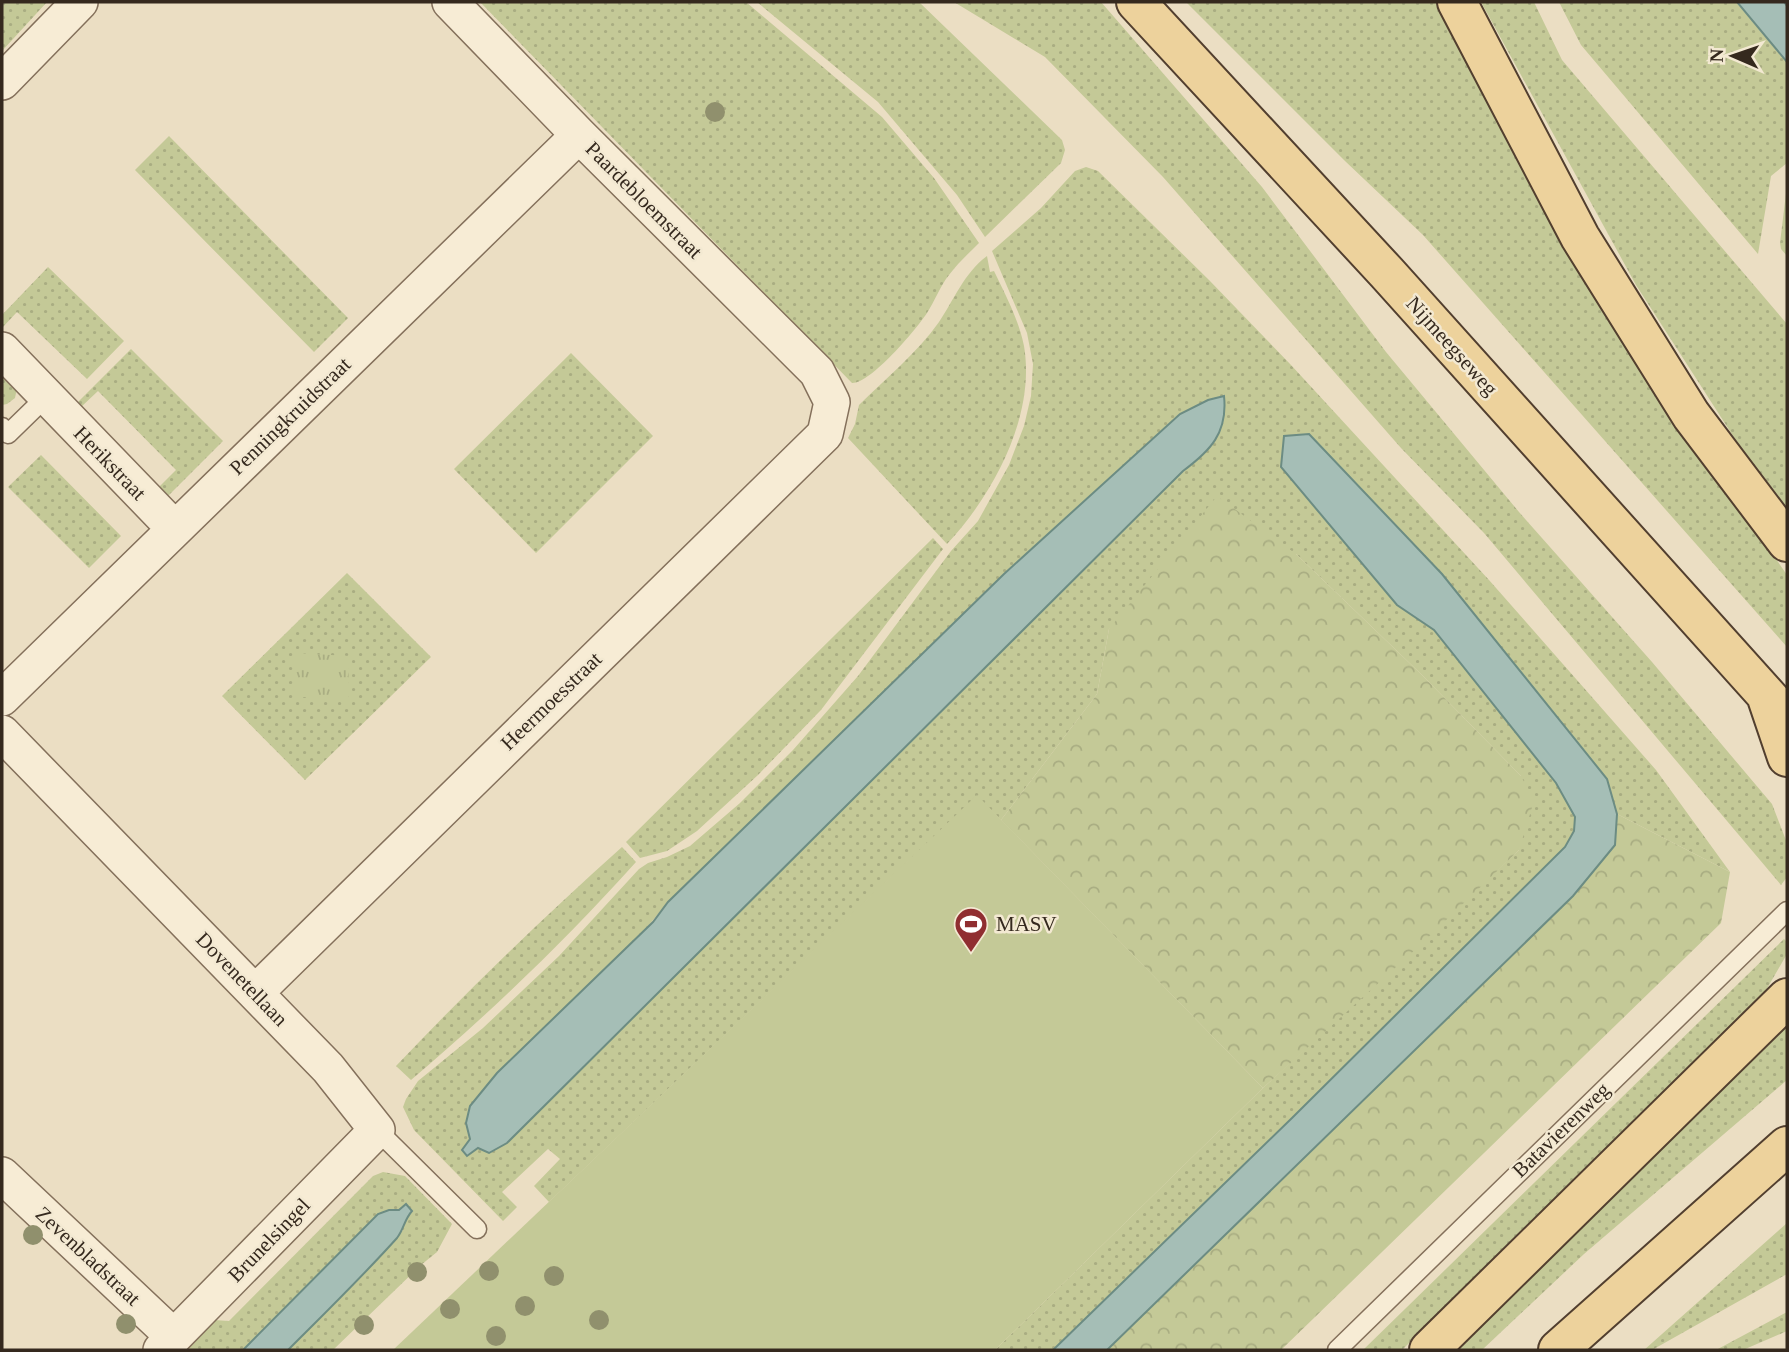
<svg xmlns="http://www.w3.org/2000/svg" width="1789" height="1352" font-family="'Times New Roman',serif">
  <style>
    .grass { fill: url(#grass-dots); fill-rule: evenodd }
    .forest { fill: url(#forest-crowns) }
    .park { fill: url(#park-tufts) }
    .pitch { fill: #c4c997 }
    .water { fill: #a5beb6; stroke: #6c8c83; stroke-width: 2 }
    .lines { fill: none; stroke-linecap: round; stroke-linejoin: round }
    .service-casing { stroke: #84705b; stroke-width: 21 }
    .minor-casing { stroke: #84705b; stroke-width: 38 }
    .primary-casing { stroke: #523f2f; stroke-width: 42 }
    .service { stroke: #f7ecd5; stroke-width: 18 }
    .minor { stroke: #f7ecd5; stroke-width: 35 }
    .primary { stroke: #edd29c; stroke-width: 38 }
    .tree { fill: #90906d }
    .labels { text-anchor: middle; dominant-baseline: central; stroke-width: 5; stroke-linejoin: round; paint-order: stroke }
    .street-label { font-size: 21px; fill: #35291e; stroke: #f3e9d2 }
    .poi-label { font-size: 21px; fill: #35291e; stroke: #f3e9d2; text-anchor: start }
  </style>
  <defs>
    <pattern id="grass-dots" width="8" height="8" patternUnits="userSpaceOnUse" patternTransform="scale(1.75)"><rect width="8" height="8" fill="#c4c997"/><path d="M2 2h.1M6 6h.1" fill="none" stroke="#a9ad82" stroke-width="1.8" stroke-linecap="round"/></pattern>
    <pattern id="forest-crowns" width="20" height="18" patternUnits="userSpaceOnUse" patternTransform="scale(1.75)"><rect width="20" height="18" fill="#c4c997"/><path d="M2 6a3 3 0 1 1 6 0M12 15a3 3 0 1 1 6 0" fill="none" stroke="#a9ad82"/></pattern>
    <pattern id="park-tufts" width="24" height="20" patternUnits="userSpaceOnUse" patternTransform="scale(1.75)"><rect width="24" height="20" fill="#c4c997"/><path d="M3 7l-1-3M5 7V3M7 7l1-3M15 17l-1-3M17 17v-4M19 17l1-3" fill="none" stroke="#a9ad82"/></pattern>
  </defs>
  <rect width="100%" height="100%" fill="#ebdec3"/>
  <!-- grass -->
  <path class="grass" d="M2,2H47L2,51Z
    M480,2H746L882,117L934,178L979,243C969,253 958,263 949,275C940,286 935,301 927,313C916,330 870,384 852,383Z
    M757,2H919L1062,140L1065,150L1061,163L985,237L957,195L878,102Z
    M954,2H1101L1262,187L1386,352L1519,512L1652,662L1772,804L1787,843V877L1781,885L1484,533L1401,448L1163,177L1045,57Z
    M1186,2H1436L1567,236L1693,439L1787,575V647L1423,235L1345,161Z
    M1481,2H1534L1562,60L1787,324V514L1762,481L1636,285Z
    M1559,2H1736L1787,63V163L1771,176L1758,254L1581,45Z
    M169,136L348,318L314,352L135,170Z
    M1086,167L1098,171L1209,280L1291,365L1489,580L1656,770L1730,872L1617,814L1607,779L1442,574L1310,435L1285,436L1281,467L1397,605L1434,630L1556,783L1575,817L1574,831L1565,847L1292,1118L1053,1350H995L1263,1088L1519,850L1521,776L1422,675L1296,554L1109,629L1097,694L1001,820L977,796L549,1202L534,1186L560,1159L548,1149L502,1192L517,1207L503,1221L414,1130L403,1107L406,1099L418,1081L483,1028L559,956L639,869L648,863L667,857L690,846L740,803L793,750L858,676L951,551L978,521L1009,465L1024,426L1031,396L1033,364L1027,333L992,251L1041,208L1075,171ZM1225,409C1217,443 1211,450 1183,471L507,1143L489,1153L478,1148L462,1149L668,902L1004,574Z
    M1787,185V256L1781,249L1780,243Z
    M987,256L990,272L994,271C1005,294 1019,320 1024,346C1036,416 993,495 947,544L848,438L855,424L859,405C885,379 917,353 939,322C954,300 964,273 987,256Z
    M48,267L124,341L87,379L17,312L2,328V315Z
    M131,349L223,441L167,497L158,488L176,470L98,391L80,408L76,404Z
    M571,353L653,436L536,553L454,469Z
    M2,370L17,388L15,398L7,404L2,405Z
    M41,455L121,536L89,568L8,487Z
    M933,538L943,549L821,710L758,775L697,831L667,851L640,858L626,842Z
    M347,573L431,657L305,780L222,696Z
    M622,847L636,862C566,940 491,1012 411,1080L396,1066C468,990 544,917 622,847Z
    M1784,939L1787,942V954L1765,992L1402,1350H1363Z
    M1787,1024V1080L1584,1254L1482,1350H1456Z
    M383,1172L405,1176L452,1224L437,1252L421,1265L333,1350H288L371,1266L403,1230L399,1210H389L378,1214L243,1350H183L214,1320L229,1321L373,1176Z
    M1787,1223V1274L1652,1350H1644Z
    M1787,1312V1331L1743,1350H1716Z"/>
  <!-- forest -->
  <path class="forest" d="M1217,496L1296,554L1422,675L1521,776L1534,801L1519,850L1418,947L1263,1088L1001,820L1097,694L1109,629Z
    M1617,814L1730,872L1721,923L1281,1350H1107L1573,896L1615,843Z"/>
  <!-- park -->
  <path class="park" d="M295,653L349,656L348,701L292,696Z"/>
  <!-- pitch -->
  <path class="pitch" d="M977,795L1263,1088L995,1350H393Z"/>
  <!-- water -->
  <path class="water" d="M1737,2H1784L1787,6V62Z
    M1224,396C1228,433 1210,451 1183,471L507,1143L489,1153L478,1148L467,1156L462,1150L470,1139L466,1123L470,1106L497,1073L653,922L668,902L1004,574L1180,414L1208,400Z
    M1309,434L1442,574L1607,779L1617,814L1615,845L1573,896L1107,1350H1053L1292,1118L1565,847L1574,831L1575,817L1556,783L1434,630L1397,605L1281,467L1284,436Z
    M406,1204L412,1211C404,1220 404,1229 397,1238C362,1277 325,1313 288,1350H243L378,1214L389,1210H399Z"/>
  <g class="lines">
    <defs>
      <path id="service" d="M2,427L8,434L47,396
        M377,1130L477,1229
        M1337,1350L1787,911"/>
      <path id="minor" d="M2,82L80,2
        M2,350L175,529
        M2,698L579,135
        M2,733L328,1068L377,1130L161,1350
        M255,993L825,434L832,402L817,372L579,135L450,2
        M2,1175L174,1337"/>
      <path id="primary" d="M1136,2L1387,273L1787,718
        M1457,2L1580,237L1691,415L1787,542
        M1766,695L1787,757
        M1429,1350L1787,998
        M1558,1350L1787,1146"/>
    </defs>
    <!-- service casing -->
    <use href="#service" class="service-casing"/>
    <!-- minor casing -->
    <use href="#minor" class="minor-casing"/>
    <!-- primary casing -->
    <use href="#primary" class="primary-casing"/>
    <!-- service -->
    <use href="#service" class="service"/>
    <!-- minor -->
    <use href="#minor" class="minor"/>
    <!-- primary -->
    <use href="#primary" class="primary"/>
  </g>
  <!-- trees -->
  <g class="tree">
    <circle cx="715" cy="112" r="10"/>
    <circle cx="33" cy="1235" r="10"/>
    <circle cx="489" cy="1271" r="10"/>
    <circle cx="417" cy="1272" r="10"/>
    <circle cx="554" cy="1276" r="10"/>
    <circle cx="525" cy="1306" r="10"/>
    <circle cx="450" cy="1309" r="10"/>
    <circle cx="599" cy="1320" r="10"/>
    <circle cx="126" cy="1324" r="10"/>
    <circle cx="364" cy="1325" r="10"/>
    <circle cx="496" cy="1336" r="10"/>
  </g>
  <!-- icons -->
  <defs>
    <symbol id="stadium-pin" viewBox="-11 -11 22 30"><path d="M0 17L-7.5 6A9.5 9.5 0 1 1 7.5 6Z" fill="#902e31" stroke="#f3e9d2"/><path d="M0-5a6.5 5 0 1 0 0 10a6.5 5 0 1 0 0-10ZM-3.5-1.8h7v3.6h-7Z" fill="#fff"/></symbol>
  </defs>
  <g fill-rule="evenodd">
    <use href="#stadium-pin" x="952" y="905" width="38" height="52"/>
  </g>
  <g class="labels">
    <!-- street labels -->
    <g class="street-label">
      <text transform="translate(644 200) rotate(45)">Paardebloemstraat</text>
      <text transform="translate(1452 346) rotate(48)">Nijmeegseweg</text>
      <text transform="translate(290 416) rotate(-44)">Penningkruidstraat</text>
      <text transform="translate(110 463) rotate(46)">Herikstraat</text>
      <text transform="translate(551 701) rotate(-44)">Heermoesstraat</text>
      <text transform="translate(242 979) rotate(46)">Dovenetellaan</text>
      <text transform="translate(1561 1130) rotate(-44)">Batavierenweg</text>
      <text transform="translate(269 1240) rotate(-46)">Brunelsingel</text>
      <text transform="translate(88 1256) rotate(43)">Zevenbladstraat</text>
    </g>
    <!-- poi labels -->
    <g class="poi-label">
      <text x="996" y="924">MASV</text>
    </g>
  </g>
  <!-- border -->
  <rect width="1789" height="1352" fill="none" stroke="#35291e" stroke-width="7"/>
  <!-- north arrow -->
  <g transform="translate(1733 56) rotate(272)" stroke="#f3e9d2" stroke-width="5" paint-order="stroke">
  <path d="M0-5L12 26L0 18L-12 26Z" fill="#35291e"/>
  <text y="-10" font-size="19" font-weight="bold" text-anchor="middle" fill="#35291e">N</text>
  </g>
</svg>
